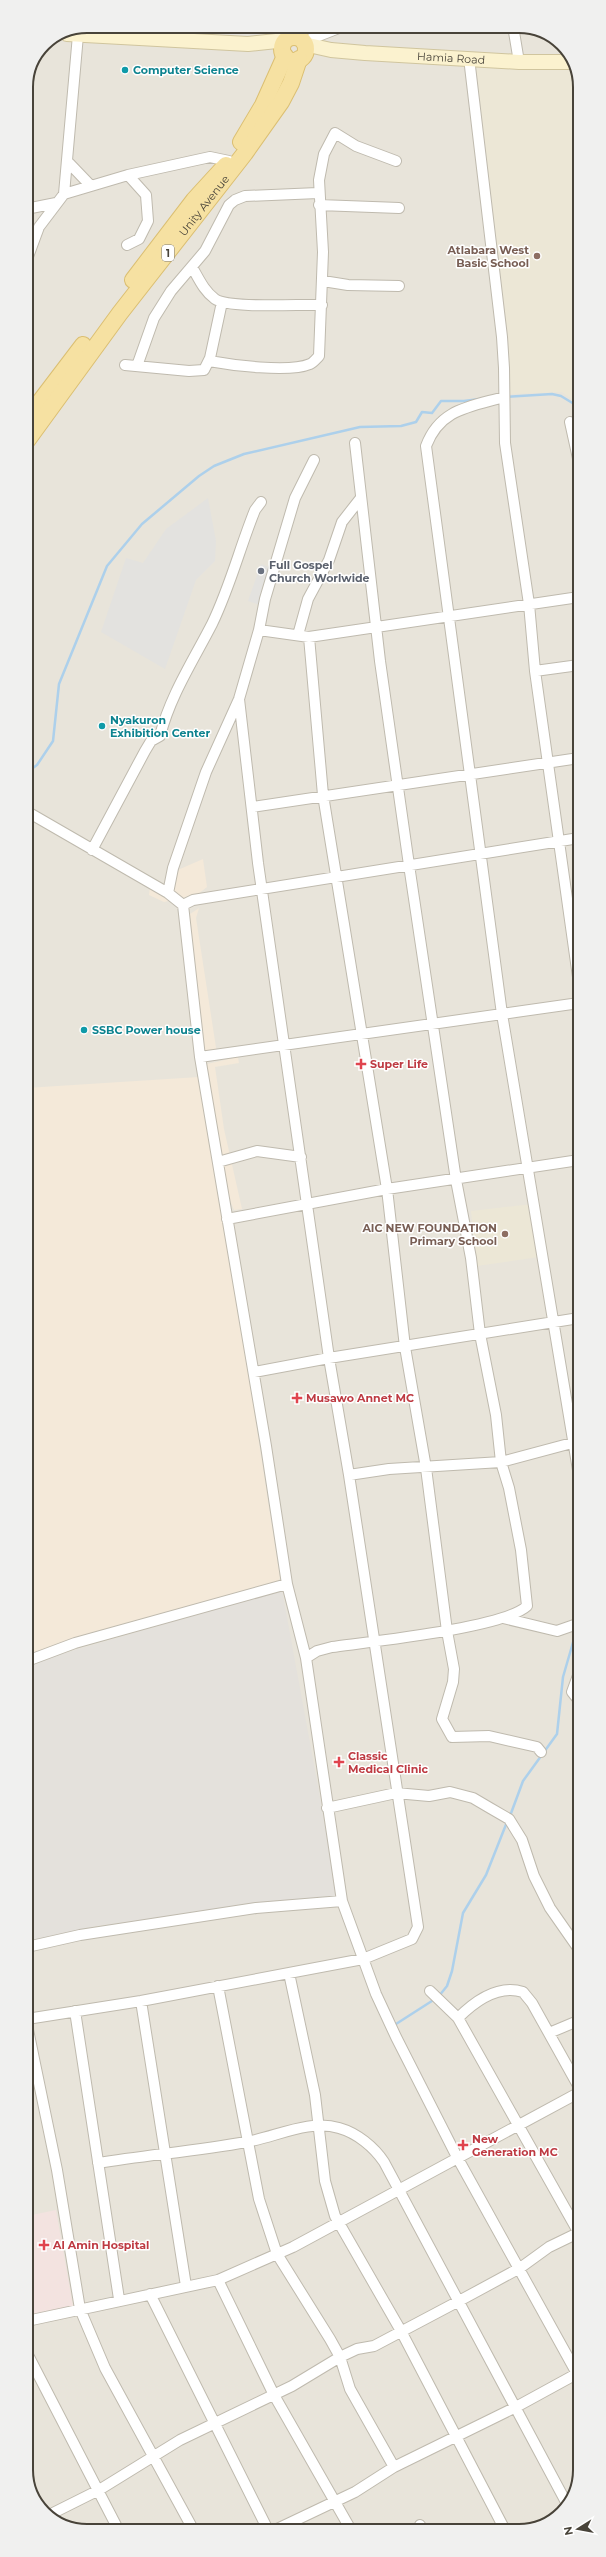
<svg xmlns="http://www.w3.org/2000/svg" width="606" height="2557" font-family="Montserrat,sans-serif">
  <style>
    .residential { fill: #e8e4da }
    .commercial { fill: #f4e9d9 }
    .industrial { fill: #e4e1dc }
    .education { fill: #ece7d6 }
    .medical { fill: #f3e3e0 }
    .parking { fill: #e3e2df }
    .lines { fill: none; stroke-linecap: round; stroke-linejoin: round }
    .stream { stroke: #add0eb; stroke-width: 2.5 }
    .minor-casing { stroke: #bfbaae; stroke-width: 12 }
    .secondary-casing { stroke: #d0c59e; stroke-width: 16 }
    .primary-casing { stroke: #dbbf72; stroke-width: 18 }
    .minor { stroke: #fff; stroke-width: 10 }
    .secondary { stroke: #fbf2cf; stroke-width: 14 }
    .primary { stroke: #f6e1a2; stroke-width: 16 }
    .culture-dot { fill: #0f9aa8; stroke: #fff; stroke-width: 1.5 }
    .education-dot { fill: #8d6e63; stroke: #fff; stroke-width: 1.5 }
    .worship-dot { fill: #6b7280; stroke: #fff; stroke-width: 1.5 }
    .health-dot { fill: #e0444e; stroke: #fff; stroke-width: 1.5 }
    .labels { text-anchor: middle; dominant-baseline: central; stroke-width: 3; stroke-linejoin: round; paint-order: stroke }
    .shield { fill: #fff; stroke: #7f7b74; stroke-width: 1 }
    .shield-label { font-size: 10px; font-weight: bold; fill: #484339 }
    .street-label { font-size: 11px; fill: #484339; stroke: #fff }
    .culture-label { font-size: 11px; font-weight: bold; fill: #0d838f; stroke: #fff; text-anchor: start }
    .education-label { font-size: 11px; font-weight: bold; fill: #785e54; stroke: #fff; text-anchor: end }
    .worship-label { font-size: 11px; font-weight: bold; fill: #5b616d; stroke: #fff; text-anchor: start }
    .health-label { font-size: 11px; font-weight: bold; fill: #be3a42; stroke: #fff; text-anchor: start }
    .rim { fill: none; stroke: #484339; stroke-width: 2 }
  </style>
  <rect width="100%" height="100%" fill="#f4f2eb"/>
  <!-- residential -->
  <path class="residential" d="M87,26H527L559,41L579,75L580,2470L565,2510L531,2530L83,2531L47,2516L27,2482L26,87L44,44Z"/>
  <!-- commercial -->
  <path class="commercial" d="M203,859L207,887L198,894L164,902L149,895L151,878L166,886L180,869Z
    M199,908L196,918L217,1054L202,1055L188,941L190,914Z
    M238,1057L239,1063L215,1067L224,1129L242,1209L234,1210L226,1191L207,1064Z
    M199,1077L225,1223L280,1578L275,1586L27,1654L26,1088Z"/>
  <!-- industrial -->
  <path class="industrial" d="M282,1590L338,1896L95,1926L27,1942V1664Z"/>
  <!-- education -->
  <path class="education" d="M86,26H285L276,32Z
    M474,61L574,66L579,75V404L562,392L510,394Z
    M533,1204L539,1257L477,1266L471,1211Z"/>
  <!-- medical -->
  <path class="medical" d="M56,2210L73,2306L27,2316V2216Z"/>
  <!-- parking -->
  <path class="parking" d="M208,498L216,541L215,561L196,580L165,669L101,632L126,558L143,563L166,529Z
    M261,564L273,569L260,605L248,601Z"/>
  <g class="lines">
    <!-- stream -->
    <path class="stream" d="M506,397L552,394L561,396L579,407
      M26,773L37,765L53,741L59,684L107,566L142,524L199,476L214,466L244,454L360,427L401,426L416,422L422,412L432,413L441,401H464L480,399
      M510,1816L523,1781L557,1734L563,1677L574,1639L580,1632
      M439,1996L447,1986L452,1971L463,1913L486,1875L507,1822
      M396,2024L435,1999"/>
    <defs>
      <path id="minor" d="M513,26L519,62
        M303,42L344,26
        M469,58L502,337L504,368L505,443L529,604L535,671L579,984
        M67,161L91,186
        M64,194L78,35
        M319,205L399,208
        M26,209L56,203
        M127,245L139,239L148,221L146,195L128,175
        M26,262L39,227L64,194L128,175L210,157L229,161
        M192,267C199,279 204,291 215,299C229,309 302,304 322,305
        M323,281L348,285L399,286
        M209,361C231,365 289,373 310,364C313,363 316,359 319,356L323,252L319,180L324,154L335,133L356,146L396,161
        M125,365L189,371L204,370L210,358L222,302
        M137,366L154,318L171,291L205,251L229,205L235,200L245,196L318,193
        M504,397C469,407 440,409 426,446L502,1014L580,1482
        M570,422L579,463
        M355,443L380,661L409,865L456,1180L471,1258L480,1334L496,1415L501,1462L572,1443
        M259,630L309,637L579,597
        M298,635L308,599L329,560L342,522L360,499
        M309,637L323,795L387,1189L405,1347L426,1468L447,1631L454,1669L453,1682L442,1719L452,1737L489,1736L537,1747L541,1752
        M535,671L579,665
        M252,807L579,758
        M26,811L168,893L183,905L200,1057L266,1446L287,1584L306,1658L342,1901L376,1994L396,2037L457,2157L580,2379
        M92,850L145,751L151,741L160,736C170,696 193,661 212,624C230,587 240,547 255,510L261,502
        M168,893L173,868L206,772L239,699L259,630L265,599L295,498L314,460
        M183,905L193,900L579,838
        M200,1057L579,1003
        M218,1162L257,1151L301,1157
        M227,1219L387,1189L579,1160
        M254,1372L329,1358L579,1318
        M503,1618L557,1631L580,1623
        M580,1644V1666
        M306,1658L317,1651L332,1647C368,1642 504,1628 527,1606L521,1550L509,1488L501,1462L389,1469L349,1475
        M27,1661L75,1643L287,1584
        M580,1670L572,1692L580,1702
        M327,1808L396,1793L429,1796L450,1792L473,1798L490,1808L509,1819L522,1840L534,1876L550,1908L580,1951
        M27,1947L80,1935L256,1908L342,1901
        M289,1973L315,2095L325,2181L335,2216L401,2331L505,2530
        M218,1986L259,2199L277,2254L330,2339L340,2357L350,2389L394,2467
        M430,1991L458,2018L580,2235
        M141,2001L186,2286
        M75,2011L119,2299
        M458,2018C475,2001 498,1984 523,1992L532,2003L580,2089
        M27,2019L141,2001L363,1959L412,1939L418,1927L349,1475L329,1358L258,863L239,699
        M27,2025L57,2170L80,2309L105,2368L194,2531
        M549,2033L580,2020
        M98,2163C147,2155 197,2151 246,2142C276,2137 309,2119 339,2128C357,2133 374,2147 384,2162L567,2504
        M218,2280L274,2395L351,2530
        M150,2294L268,2530
        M27,2321L218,2280L293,2247L580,2092
        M27,2353L119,2531
        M47,2516L99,2490L180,2440L292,2386L340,2357L357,2349L374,2346L459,2301L520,2268L549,2247L580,2232
        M420,2525L423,2530
        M275,2530L355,2492L394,2467L516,2407L580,2372"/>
      <g id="secondary">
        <path d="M67,34L248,44L286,40"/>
        <path id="s1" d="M304,44L331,50L365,53L519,62H571"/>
      </g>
      <g id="primary">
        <circle cx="294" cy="49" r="12"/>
        <path d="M241,142L263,105L285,56"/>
        <path d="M133,280L194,200L226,165"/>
        <path d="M26,420L83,345"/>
        <path id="s2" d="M26,442L120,313L245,153L281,102L291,83L299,59"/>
      </g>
    </defs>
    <!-- minor casing -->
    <use href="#minor" class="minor-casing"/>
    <!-- secondary casing -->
    <use href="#secondary" class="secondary-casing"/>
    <!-- primary casing -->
    <use href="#primary" class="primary-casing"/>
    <!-- minor -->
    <use href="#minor" class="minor"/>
    <!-- secondary -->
    <use href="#secondary" class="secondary"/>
    <!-- primary -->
    <use href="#primary" class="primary"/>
  </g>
  <!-- markers -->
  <g class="culture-dot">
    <circle cx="125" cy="70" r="4"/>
    <circle cx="102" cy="726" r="4"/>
    <circle cx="84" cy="1030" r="4"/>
  </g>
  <g class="education-dot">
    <circle cx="537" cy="256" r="4"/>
    <circle cx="505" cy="1234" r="4"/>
  </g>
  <circle class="worship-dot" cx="261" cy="571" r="4"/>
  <g class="health-dot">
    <path d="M359 1058h4v4h4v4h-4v4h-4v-4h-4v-4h4z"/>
    <path d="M295 1392h4v4h4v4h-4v4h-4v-4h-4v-4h4z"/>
    <path d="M337 1756h4v4h4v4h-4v4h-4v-4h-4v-4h4z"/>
    <path d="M461 2139h4v4h4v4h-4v4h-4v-4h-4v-4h4z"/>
    <path d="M42 2239h4v4h4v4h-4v4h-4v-4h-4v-4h4z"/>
  </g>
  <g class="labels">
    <!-- shield labels -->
    <rect class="shield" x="162" y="245" width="12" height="16" rx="3"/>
    <g class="shield-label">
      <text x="168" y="253">1</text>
    </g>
    <!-- street labels -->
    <g class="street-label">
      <text stroke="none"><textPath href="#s1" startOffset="148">Hamia Road</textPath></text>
      <text stroke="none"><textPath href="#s2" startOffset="296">Unity Avenue</textPath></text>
    </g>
    <!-- culture labels -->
    <g class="culture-label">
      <text x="133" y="70">Computer Science</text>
      <text x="110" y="720">Nyakuron<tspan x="110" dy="13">Exhibition Center</tspan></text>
      <text x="92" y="1030">SSBC Power house</text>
    </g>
    <!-- education labels -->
    <g class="education-label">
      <text x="529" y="250">Atlabara West<tspan x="529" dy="13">Basic School</tspan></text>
      <text x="497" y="1228">AIC NEW FOUNDATION<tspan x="497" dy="13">Primary School</tspan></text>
    </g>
    <!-- worship labels -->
    <g class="worship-label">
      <text x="269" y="565">Full Gospel<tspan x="269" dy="13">Church Worlwide</tspan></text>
    </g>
    <!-- health labels -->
    <g class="health-label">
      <text x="370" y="1064">Super Life</text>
      <text x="306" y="1398">Musawo Annet MC</text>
      <text x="348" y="1756">Classic<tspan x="348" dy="13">Medical Clinic</tspan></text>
      <text x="472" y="2139">New<tspan x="472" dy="13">Generation MC</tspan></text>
      <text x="53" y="2245">Al Amin Hospital</text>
    </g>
  </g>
  <!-- crop -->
  <path d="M0 0H606V2557H0ZM87 33H519A54 54 0 0 1 573 87V2470A54 54 0 0 1 519 2524H87A54 54 0 0 1 33 2470V87A54 54 0 0 1 87 33Z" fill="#f0f0ef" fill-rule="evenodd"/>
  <path class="rim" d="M87 33H519A54 54 0 0 1 573 87V2470A54 54 0 0 1 519 2524H87A54 54 0 0 1 33 2470V87A54 54 0 0 1 87 33Z"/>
  <!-- north arrow -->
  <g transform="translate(578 2529) rotate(259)" stroke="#ffffff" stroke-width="3" paint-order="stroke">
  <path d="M0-3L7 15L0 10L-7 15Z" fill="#484339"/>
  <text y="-6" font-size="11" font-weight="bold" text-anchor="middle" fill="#484339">N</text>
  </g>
</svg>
